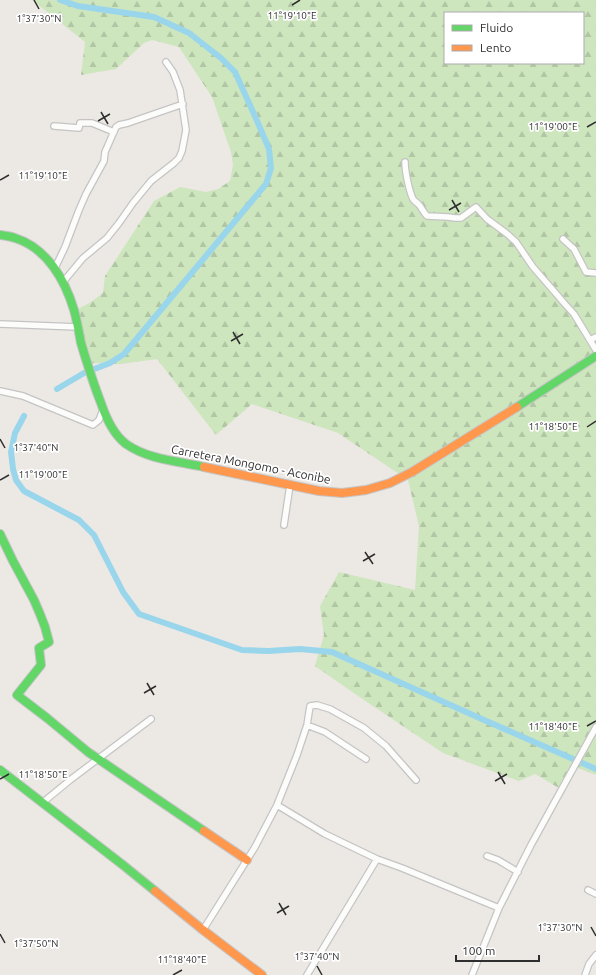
<svg xmlns="http://www.w3.org/2000/svg" width="596" height="975" font-family="Ubuntu,sans-serif">
  <style>
    .forest { fill: url(#forest-firs); fill-rule: evenodd }
    .lines { fill: none; stroke-linecap: round; stroke-linejoin: round }
    .canal { stroke: #99d6ec; stroke-width: 6 }
    .street-casing { stroke: #c5c4c5; stroke-width: 8 }
    .fast-casing { stroke: #c5c4c5; stroke-width: 10 }
    .slow-casing { stroke: #c5c4c5; stroke-width: 10 }
    .street { stroke: #fcfcfb; stroke-width: 5.5 }
    .fast { stroke: #63d668; stroke-width: 8 }
    .slow { stroke: #ff974d; stroke-width: 8 }
    .ticks { fill: none; stroke: #2e2e2e; stroke-width: 1.5 }
    .labels { text-anchor: middle; dominant-baseline: central; stroke-width: 3.5; stroke-linejoin: round; paint-order: stroke }
    .street-label { font-size: 12px; fill: #2e2e2e; stroke: #fff }
    .ticks-label { font-size: 10px; text-anchor: middle; fill: #2e2e2e; stroke: #fff; stroke-width: 3.5; stroke-linejoin: round; paint-order: stroke }
  </style>
  <defs>
    <pattern id="forest-firs" width="22" height="20" patternUnits="userSpaceOnUse"><rect width="22" height="20" fill="#cee6be"/><path d="M5 1l3.5 6h-7zM16 11l3.5 6h-7z" fill="#b1c6a4"/></pattern>
  </defs>
  <rect width="100%" height="100%" fill="#ece8e4"/>
  <!-- forest -->
  <path class="forest" d="M32,0H596V775L578,768L564,791L535,774L519,781L443,753L358,696L315,666L324,635L320,606L339,572L415,590L419,526L408,480L338,433L252,404L216,435L157,359L121,364L90,363L76,310L91,302L103,293L105,276L154,201L180,187L206,192L218,189L230,181L233,165L231,152L212,97L179,47L152,40L144,43L116,69L81,75L85,42ZM445,13H583V63H445Z"/>
  <g class="lines">
    <!-- canal -->
    <path class="canal" d="M57,389L84,373L110,363L124,354L266,184L271,168L269,149L258,123L235,72L221,58L189,33L154,17L78,6L60,0
      M24,416L15,433L11,452L13,469L16,480L24,491L79,520L94,535L123,592L139,614L242,650L268,651L300,649L332,652L484,720L596,769"/>
    <defs>
      <path id="street" d="M54,126L79,128L80,123H92L114,132
        M405,162C405,171 409,191 413,199C415,202 418,203 420,206C422,209 424,213 427,216L448,217L455,218H461L476,207L487,219L506,233L516,242L533,267L559,297L564,303L574,314L596,350
        M563,239L574,249L586,272L596,273
        M55,268L65,247L79,210L86,194L104,161L105,152L116,127L119,125L128,123L183,104
        M63,282L83,258L107,238L119,223L133,203L151,181L174,163L179,158L182,151L186,130L180,90L173,72L166,62
        M0,324L78,327
        M590,340L596,337
        M0,391L23,396L93,425L99,420L103,410
        M284,525L290,485
        M307,725L325,732L366,759
        M42,803L70,780L151,719
        M277,805L325,834L377,859L402,868L499,908
        M487,856L498,860L518,872
        M588,890L596,894
        M203,930L255,847L277,805L297,755L307,725L310,706L317,705L330,709L364,728L386,746L416,780
        M307,975L377,859
        M472,975L499,908L531,845L596,727
        M585,975L589,964L596,955"/>
      <path id="fast" d="M0,235C5,236 10,236 15,238C47,248 65,280 74,310C77,321 79,332 81,343C87,363 93,383 101,403C106,418 113,434 126,444C149,460 178,461 204,467
        M517,407L596,356
        M0,534L13,561L34,600L40,614L45,627L49,642L39,648L41,665L17,695L47,718L88,752L204,831
        M0,770L123,865L155,891"/>
      <path id="slow" d="M204,467L319,491L342,493L366,490L390,483L412,472L517,407
        M204,831L247,860
        M155,891L203,930L262,975"/>
    </defs>
    <!-- street casing -->
    <use href="#street" class="street-casing"/>
    <!-- fast casing -->
    <use href="#fast" class="fast-casing"/>
    <!-- slow casing -->
    <use href="#slow" class="slow-casing"/>
    <!-- street -->
    <use href="#street" class="street"/>
    <!-- fast -->
    <use href="#fast" class="fast"/>
    <!-- slow -->
    <use href="#slow" class="slow"/>
  </g>
  <!-- ticks -->
  <path class="ticks" d="M34,0L39,9M292,5L300,0M101,112L108,124M98,121L110,114M587,127L596,122M0,180L9,175M452,200L459,212M449,210L461,203M233,332L240,344M231,341L243,334M587,427L596,421M0,439L5,448M0,480L9,475M365,552L373,564M363,561L375,554M147,683L154,695M144,693L156,686M587,726L596,721M498,772L505,784M0,779L9,774M495,781L507,774M279,903L286,915M277,913L289,906M591,927L596,936M0,934L5,943M317,966L322,975M173,975L182,970"/>
  <g class="labels">
    <!-- street labels -->
    <g class="street-label">
      <text transform="translate(251 464) rotate(11)">Carretera Mongomo - Aconibe</text>
    </g>
  </g>
  <g class="ticks-label">
    <text x="292" y="19">11°19'10"E</text>
    <text x="39" y="22">1°37'30"N</text>
    <text x="553" y="130">11°19'00"E</text>
    <text x="43" y="179">11°19'10"E</text>
    <text x="553" y="430">11°18'50"E</text>
    <text x="36" y="451">1°37'40"N</text>
    <text x="43" y="478">11°19'00"E</text>
    <text x="553" y="730">11°18'40"E</text>
    <text x="43" y="778">11°18'50"E</text>
    <text x="560" y="931">1°37'30"N</text>
    <text x="36" y="947">1°37'50"N</text>
    <text x="317" y="960">1°37'40"N</text>
    <text x="182" y="963">11°18'40"E</text>
  </g>
  <!-- legend -->
  <rect x="444" y="12" width="140" height="52" fill="#ffffff" stroke="#ababab"/>
  <rect x="452" y="25" width="20" height="6" fill="#63d668" stroke="#ababab"/>
  <text x="480" y="32" font-size="12" fill="#2e2e2e">Fluido</text>
  <rect x="452" y="45" width="20" height="6" fill="#ff974d" stroke="#ababab"/>
  <text x="480" y="52" font-size="12" fill="#2e2e2e">Lento</text>
  <!-- scale -->
  <path d="M456 955v6h83v-6" fill="none" stroke="#2e2e2e" stroke-width="2"/>
  <text x="462" y="955" font-size="12" fill="#2e2e2e" stroke="#ffffff" stroke-width="3" paint-order="stroke">100 m</text>
</svg>
